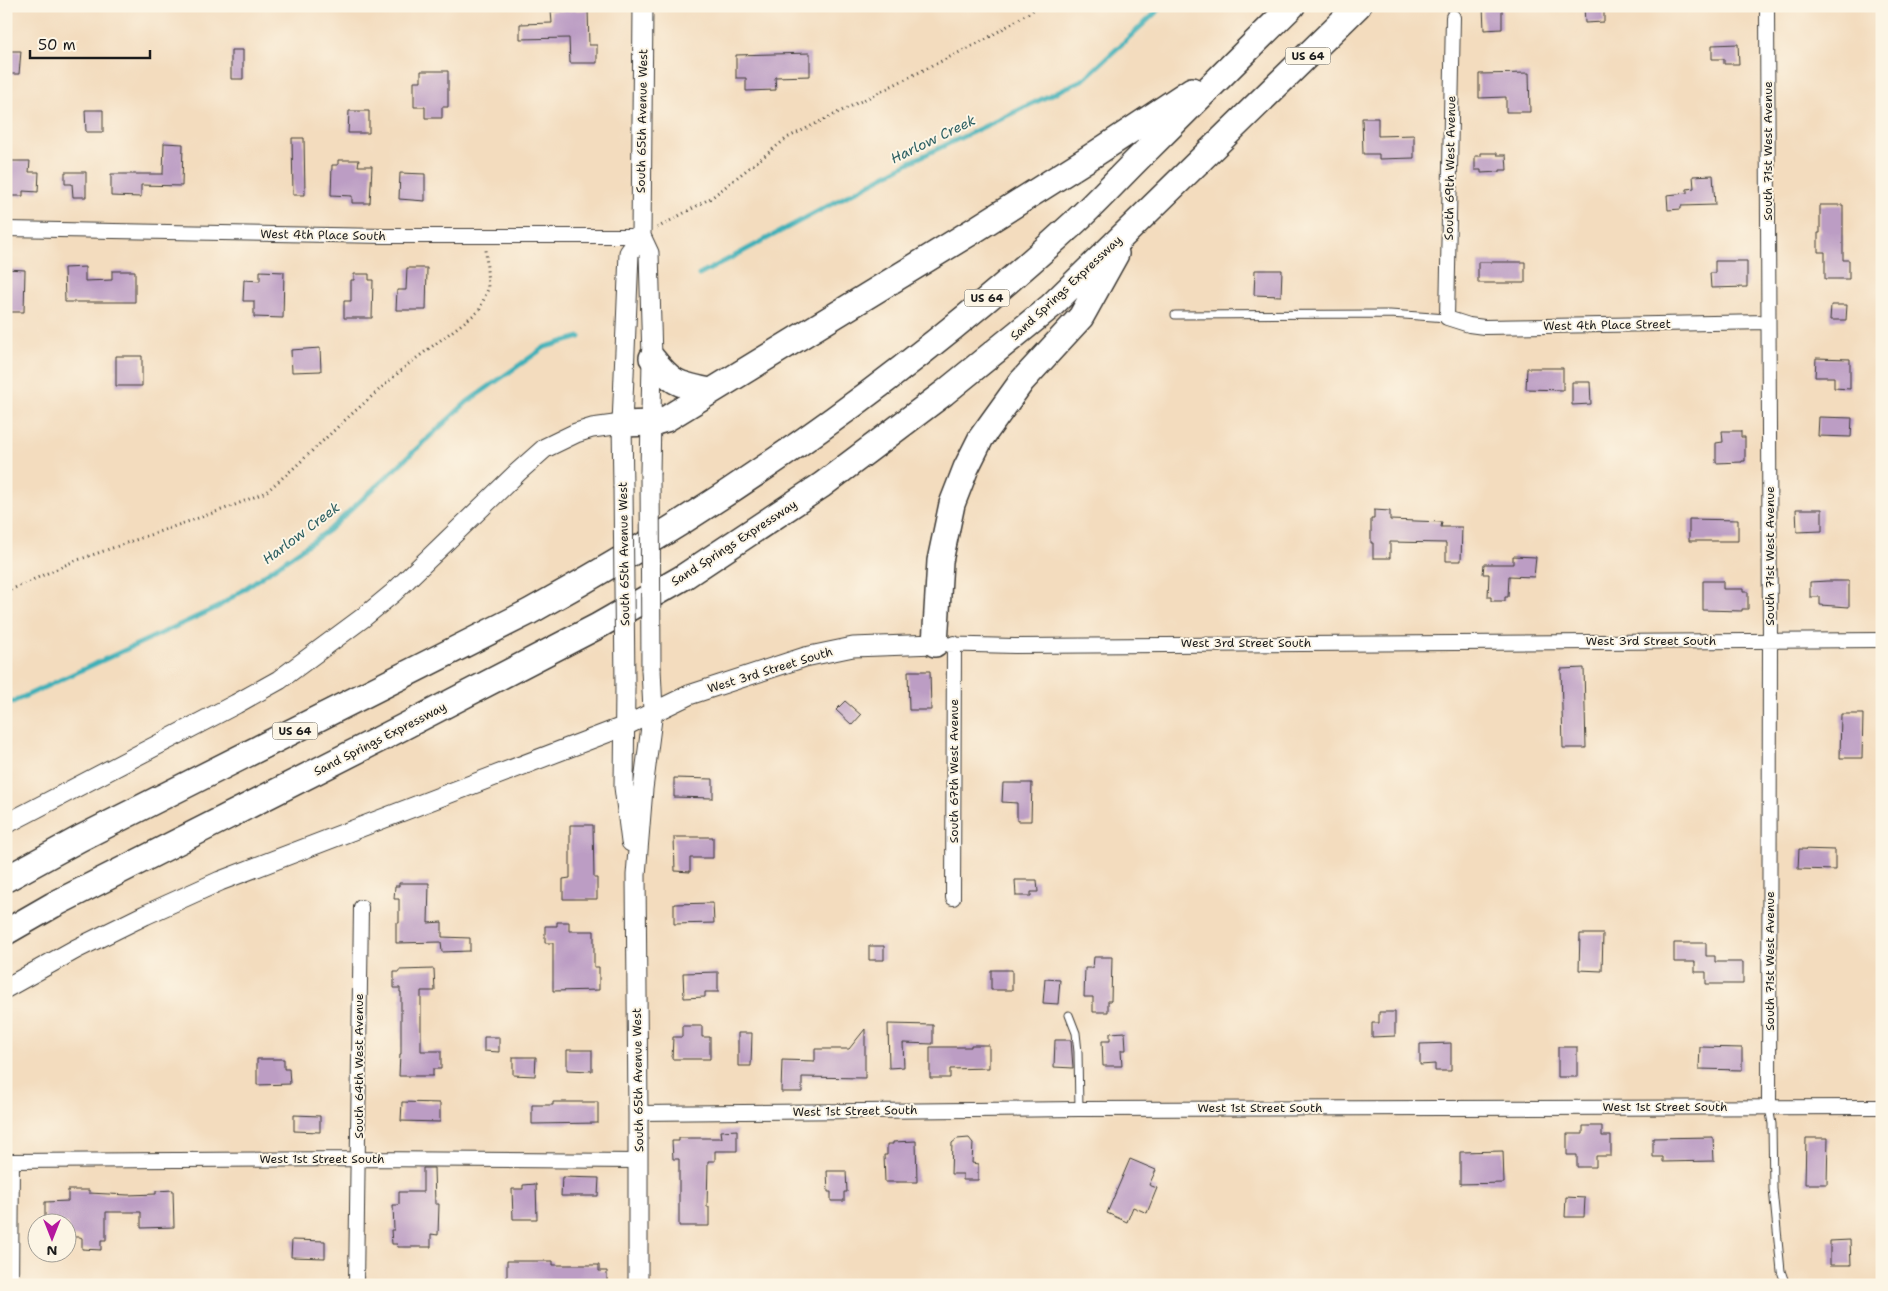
<svg xmlns="http://www.w3.org/2000/svg" width="1888" height="1291" font-family="'Shantell Sans',sans-serif">
  <style>
    .lines { fill: none; stroke-linecap: round; stroke-linejoin: round }
    .stream { stroke: #3fb0b8; stroke-width: 5 }
    .building { fill: #bc9dc4 }
    .lane-casing { stroke: #3c3934; stroke-width: 9 }
    .street-casing { stroke: #3c3934; stroke-width: 16 }
    .secondary-casing { stroke: #3c3934; stroke-width: 21 }
    .highway-casing { stroke: #3c3934; stroke-width: 28 }
    .path { stroke: #3c3934; stroke-width: 3; stroke-dasharray: 1 4; stroke-linecap: butt }
    .lane { stroke: #fff; stroke-width: 7 }
    .street { stroke: #fff; stroke-width: 14 }
    .secondary { stroke: #fff; stroke-width: 19 }
    .highway { stroke: #fff; stroke-width: 25 }
    .secondary-bridge-casing { stroke: #3c3934; stroke-width: 21; stroke-linecap: butt }
    .secondary-bridge { stroke: #fff; stroke-width: 19 }
    .labels { text-anchor: middle; dominant-baseline: central; stroke-width: 4; stroke-linejoin: round; paint-order: stroke }
    .shield { fill: #fcf5e5; stroke: #5f5d58; stroke-width: 1 }
    .shield-label { font-size: 11px; font-weight: bold; fill: #1c1c1c }
    .street-label { font-size: 12px; fill: #1c1c1c; stroke: #fcf5e5 }
    .water-label { font-size: 14px; font-style: italic; fill: #2c5f62; stroke: #fcf5e5 }
  </style>
  <rect width="100%" height="100%" fill="#fcf5e5"/>
  <filter id="ink" filterUnits="userSpaceOnUse"><feTurbulence type="fractalNoise" baseFrequency=".02" numOctaves="2"/><feDisplacementMap in="SourceGraphic" scale="10" xChannelSelector="R" yChannelSelector="G"/><feConvolveMatrix kernelMatrix="1 2 1 2 8 2 1 2 1" color-interpolation-filters="sRGB"/></filter>
  <filter id="wash" filterUnits="userSpaceOnUse"><feTurbulence type="fractalNoise" baseFrequency=".0096" numOctaves="4" result="noise"/><feDisplacementMap in="SourceGraphic" scale="20" xChannelSelector="R" yChannelSelector="G"/><feGaussianBlur stdDeviation="1.12" result="paint"/><feColorMatrix in="noise" values="0 0 0 0 0 0 0 0 0 0 0 0 0 0 0 0 0 1.4 0 .05"/><feComposite in="paint" operator="in"/></filter>
  <g filter="url(#wash)">
    <rect width="100%" height="100%" fill="#f3dcbe"/>
    <g class="lines">
      <!-- stream -->
      <path class="stream" d="M699,275L912,161L1084,79L1163,6
        M6,705L218,607L329,530L467,402L545,347L580,337"/>
    </g>
    <g id="blocks">
      <!-- building -->
      <path class="building" d="M1483,6H1502V29L1484,30Z
        M1584,6H1604V22L1585,23Z
        M588,10L589,45H597V63H570L569,38L520,39V24L552,23L551,11Z
        M1738,44L1739,64H1724V59H1712V45Z
        M231,50H243V79H231Z
        M6,51H21L19,74H6Z
        M810,53V76L775,77L776,90L746,91V78H736V55Z
        M421,71H448V107H442V118H425V107H414V81H421Z
        M1529,73L1530,112H1506V97L1479,98V74Z
        M85,110H103V132H86Z
        M349,111H369V133H348Z
        M1362,118H1378V136L1414,135V158L1379,159V154H1363Z
        M292,138H304L305,195H293Z
        M164,143L183,144L182,186L141,185V197L111,196V174H163Z
        M1481,153H1497V155H1506L1507,170H1500V172L1481,173V170H1475V156H1481Z
        M338,160H359L358,166H372L370,203H352V196L331,195L332,165H338Z
        M8,161H30L29,172H39L38,192L23,191V196H6Z
        M65,172H86V197H73L72,184H65Z
        M400,173L425,174V201L399,199Z
        M1713,175L1715,205L1681,206V209L1668,210L1667,195L1687,193V189L1694,188L1693,176Z
        M1820,205H1843V260H1849V279H1825V252H1818V233H1820Z
        M1715,261H1747V287L1711,288L1710,273H1715Z
        M1478,262H1525V283H1478Z
        M85,267V281L112,280V271H135V302H65L64,268Z
        M407,268H427L426,310H396L397,290H406Z
        M6,269L25,270L24,312H6Z
        M1255,270H1282L1281,296L1254,295Z
        M260,271L284,272L283,318L254,317V301H243L244,280L260,281Z
        M354,274H369V280H373L372,318H344V301H351V280H354Z
        M1831,305H1847L1846,320H1830Z
        M320,348L321,371L292,372L291,350Z
        M116,356H142V386H116Z
        M1816,358L1850,359V389L1834,388V377H1815Z
        M1527,368H1563V390L1526,389Z
        M1572,382H1590L1591,404L1572,405Z
        M1819,417L1852,418L1851,437L1818,436Z
        M1722,431H1741V437H1745V461H1742V462L1716,463V443L1723,442Z
        M1796,509H1822V531L1797,532Z
        M1374,510L1390,511V520L1442,522L1441,527H1462L1461,561H1446V543L1390,542V558H1373V543H1371V519H1374Z
        M1689,519L1738,520V541H1689Z
        M1513,556L1536,557L1534,577L1509,576L1508,597H1505V601H1491V597H1488L1489,574H1483L1484,564H1513Z
        M1703,581H1723V589H1743V592H1748V609H1742V611L1703,610Z
        M1827,581H1849V607L1820,605V597H1810V582Z
        M1584,668L1586,748H1563L1561,669Z
        M908,671H930L931,710H909Z
        M845,701L861,715L852,725L836,710Z
        M1841,714H1863L1862,758H1840Z
        M674,778L713,779V798L674,797Z
        M1003,783H1032L1031,821H1017V803L1002,802Z
        M570,825H593L594,878H597V899H563V879L570,878Z
        M674,837H713V858H690V872L675,871Z
        M1799,849L1835,850V870L1798,869Z
        M1015,880H1037L1038,892H1031V896H1016Z
        M399,883H429L428,923L442,922V937L470,938V951L442,952L441,942L396,943V923H399V899H394L395,886H399Z
        M713,903L714,923L674,924V904Z
        M557,922H569V931H594V967H599V990L553,991V943H545V926H557Z
        M1580,934H1603L1602,971L1579,970Z
        M1674,943H1706V956H1715V962H1743V984H1706V972H1695V962H1674Z
        M869,946H884V960H869Z
        M1094,957H1112L1111,1001H1108V1012H1093V997H1084L1085,968H1093Z
        M434,969L435,991H421V1051H441V1069H433V1076H399L400,1054H401V992H400V988H394V972H399V970Z
        M991,970H1012V990H991Z
        M718,972V992H705V997L684,998L683,973Z
        M1045,979L1060,980L1058,1004L1043,1003Z
        M1379,1012H1395V1036L1372,1037V1023H1379Z
        M888,1024L933,1025V1044L903,1043L904,1067L889,1068Z
        M682,1026H702V1037H710V1059H672L673,1037H682Z
        M865,1029V1078L802,1077V1092H781L782,1060L815,1061V1049H849Z
        M1125,1032L1126,1050H1121L1122,1066H1103L1102,1041H1110V1033Z
        M738,1033H752L751,1066H738Z
        M484,1037H499V1052L484,1051Z
        M1055,1040H1071L1073,1068L1054,1067Z
        M1451,1043V1071H1435V1064L1420,1065V1044Z
        M971,1045H989V1068L950,1069V1078H930V1047H971Z
        M1558,1047H1577V1077H1558Z
        M1700,1047L1742,1048V1070L1699,1069Z
        M567,1050H592V1071L567,1070Z
        M513,1057H536L535,1076L513,1075Z
        M257,1059H284V1069H289L290,1084L257,1085Z
        M402,1102L440,1103V1122L401,1121Z
        M553,1102H598V1123L532,1124V1105H553Z
        M294,1115L320,1116V1132L294,1131Z
        M1583,1126H1602V1136H1611V1156H1596V1167H1577V1155H1567V1134H1583Z
        M737,1130V1151H715V1161H708L707,1207H709V1226H679V1159H673L672,1141H679V1138H722L721,1131Z
        M1713,1137L1714,1161L1663,1162V1157H1653V1138Z
        M969,1138L973,1143L972,1163L978,1164V1180H963V1174H951L952,1143L957,1139Z
        M1806,1138H1828L1827,1184H1805Z
        M916,1141L917,1182H885L884,1155H887V1144H893V1142Z
        M1503,1151L1504,1183L1460,1184V1152Z
        M1130,1159L1156,1170L1149,1185L1157,1188L1147,1213L1133,1207L1127,1222L1107,1213Z
        M423,1168H434L435,1204H439L438,1235L431,1234V1247H398L397,1244H392L391,1230H394L393,1205H399V1192H423Z
        M827,1171H846L847,1192H844V1201H831V1192H828Z
        M562,1177L599,1178L598,1196H561Z
        M536,1184L537,1219H513L512,1189H523V1185Z
        M68,1190H89V1193L128,1195L156,1194V1191L173,1190L174,1227L141,1228V1212H106V1240H101V1250L82,1249V1238L80,1237H68V1224H45V1202L68,1201Z
        M1566,1197L1585,1198L1584,1217H1565Z
        M292,1240L325,1241V1258L291,1257Z
        M1850,1240L1851,1265H1830V1241Z
        M507,1261H553V1265H599V1271H607V1284L507,1285Z"/>
    </g>
  </g>
  <g filter="url(#ink)">
    <use href="#blocks" fill-opacity="0" stroke="#3c3934" stroke-width="1"/>
    <g class="lines">
      <defs>
        <path id="lane" d="M1175,315L1390,314L1447,318
          M1069,1015L1076,1033L1078,1052L1079,1109
          M1769,1107L1772,1124L1773,1189L1781,1271L1786,1285"/>
        <path id="street" d="M1767,6L1770,640L1769,1107
          M1453,17L1447,318L1469,325L1484,327L1768,322
          M6,229L384,236H641
          M935,644L1015,646L1882,640
          M953,898L954,643
          M638,1113L1079,1109L1882,1107
          M6,1161L359,1159L639,1161
          M11,1285L12,1161
          M356,1285L361,907"/>
        <path id="secondary" d="M643,6L641,236L649,253L652,358L650,473
          M623,487L622,424L629,253L641,236
          M625,686L624,787L631,842
          M6,824L236,704L279,680L364,617L393,593L518,472L545,448L576,433L592,428L622,424
          M6,988L76,949L145,915L220,881L625,726L689,695L805,657L853,647L935,644
          M638,1285V1113L636,875L643,789L653,711L651,669"/>
        <path id="highway" d="M652,358C673,384 677,384 710,391
          M622,424L652,423L666,419L973,231L1092,156L1192,90
          M935,644L940,561L952,504L966,468L981,438L1022,381L1081,317L1116,254
          M6,879L81,838L529,612C725,504 911,373 1076,221C1101,198 1124,172 1149,148C1196,101 1244,53 1292,6
          M6,932L53,905L380,739L598,626L682,578L822,485L944,393L1051,306L1358,6"/>
      </defs>
      <!-- lane casing -->
      <use href="#lane" class="lane-casing"/>
      <!-- street casing -->
      <use href="#street" class="street-casing"/>
      <!-- secondary casing -->
      <use href="#secondary" class="secondary-casing"/>
      <!-- highway casing -->
      <use href="#highway" class="highway-casing"/>
      <!-- path -->
      <path class="path" d="M657,228L711,198L787,138L986,39L1032,11L1037,6
        M6,592L72,562L230,507L266,492L295,467L344,421L406,366L479,311L488,289L486,249"/>
      <!-- lane -->
      <use href="#lane" class="lane"/>
      <!-- street -->
      <use href="#street" class="street"/>
      <!-- secondary -->
      <use href="#secondary" class="secondary"/>
      <!-- highway -->
      <use href="#highway" class="highway"/>
      <defs>
        <path id="secondary-bridge" d="M650,473L651,669
          M623,487L625,686"/>
      </defs>
      <!-- secondary-bridge casing -->
      <use href="#secondary-bridge" class="secondary-bridge-casing"/>
      <!-- secondary-bridge -->
      <use href="#secondary-bridge" class="secondary-bridge"/>
    </g>
  </g>
  <g class="labels">
    <!-- shield labels -->
    <g class="shield">
      <rect x="1285.5" y="47.5" width="45" height="17" rx="4"/>
      <rect x="964.5" y="289.5" width="45" height="17" rx="4"/>
      <rect x="272.5" y="722.5" width="45" height="17" rx="4"/>
    </g>
    <g class="shield-label">
      <text x="1308" y="56">US 64</text>
      <text x="987" y="298">US 64</text>
      <text x="295" y="731">US 64</text>
    </g>
    <!-- street labels -->
    <g class="street-label">
      <text transform="translate(642 121) rotate(-89)">South 65th Avenue West</text>
      <text transform="translate(1768 151) rotate(-90)">South 71st West Avenue</text>
      <text transform="translate(1450 168) rotate(-89)">South 69th West Avenue</text>
      <text transform="translate(323 235) rotate(1)">West 4th Place South</text>
      <text transform="translate(1066 288) rotate(-43)">Sand Springs Expressway</text>
      <text transform="translate(1607 325) rotate(-1)">West 4th Place Street</text>
      <text transform="translate(734 543) rotate(-33)">Sand Springs Expressway</text>
      <text transform="translate(624 554) rotate(-91)">South 65th Avenue West</text>
      <text transform="translate(1770 556) rotate(-90)">South 71st West Avenue</text>
      <text x="1651" y="641">West 3rd Street South</text>
      <text x="1246" y="643">West 3rd Street South</text>
      <text transform="translate(770 670) rotate(-17)">West 3rd Street South</text>
      <text transform="translate(380 739) rotate(-27)">Sand Springs Expressway</text>
      <text transform="translate(954 771) rotate(-90)">South 67th West Avenue</text>
      <text transform="translate(1770 961) rotate(-90)">South 71st West Avenue</text>
      <text transform="translate(359 1066) rotate(-90)">South 64th West Avenue</text>
      <text transform="translate(638 1080) rotate(-91)">South 65th Avenue West</text>
      <text x="1665" y="1107">West 1st Street South</text>
      <text x="1260" y="1108">West 1st Street South</text>
      <text transform="translate(855 1111) rotate(-1)">West 1st Street South</text>
      <text x="322" y="1159">West 1st Street South</text>
    </g>
    <!-- water labels -->
    <g class="water-label">
      <text transform="translate(933 139) rotate(-26)">Harlow Creek</text>
      <text transform="translate(301 533) rotate(-37)">Harlow Creek</text>
    </g>
  </g>
  <!-- margin -->
  <rect width="1888" height="1291" fill="none" stroke="#fcf5e5" stroke-width="25"/>
  <!-- north arrow -->
  <g transform="translate(52 1238) rotate(180)"><circle r="24" fill="#fcf5e5" stroke="#a29e95"/>
  <path d="M0-4L9 19L0 12L-9 19Z" fill="#b5179e"/>
  <text y="-8" font-size="14" font-weight="bold" text-anchor="middle" fill="#1c1c1c">N</text>
  </g>
  <!-- scale -->
  <path d="M30 50v8h120v-8" fill="none" stroke="#1c1c1c" stroke-width="2.5"/>
  <text x="38" y="50" font-size="15" fill="#1c1c1c" stroke="#fcf5e5" stroke-width="4" paint-order="stroke">50 m</text>
</svg>
